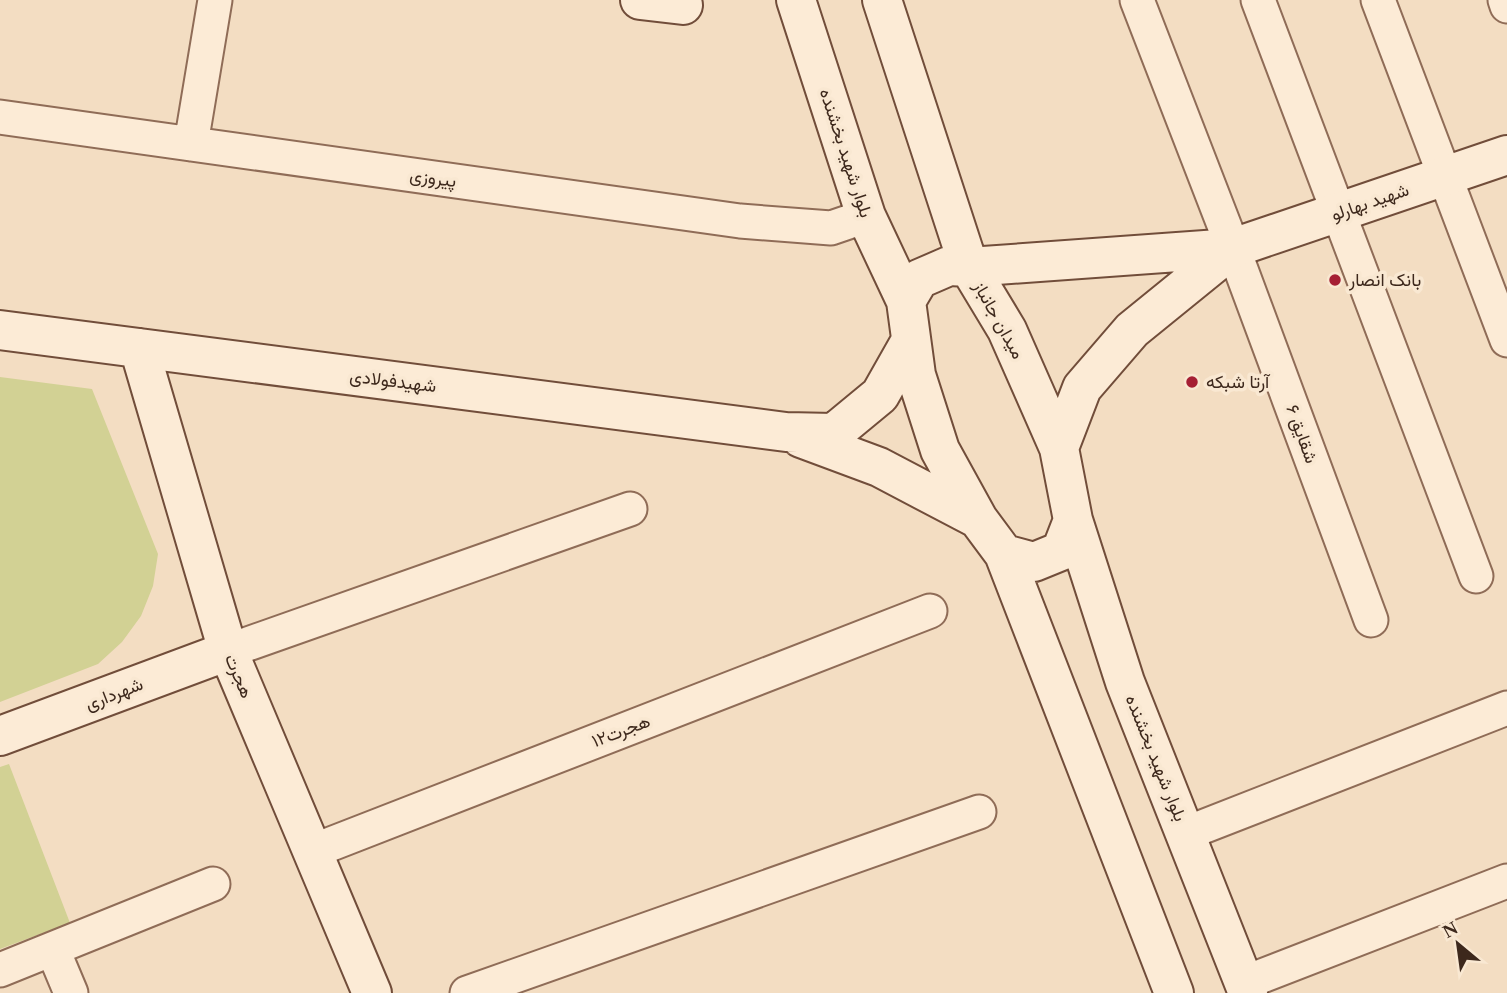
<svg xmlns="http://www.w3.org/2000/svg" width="1507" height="993" font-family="'Times New Roman',Vazirmatn,serif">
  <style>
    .green { fill: #d2d194 }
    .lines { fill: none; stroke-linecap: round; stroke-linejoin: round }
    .street-casing { stroke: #8f6c57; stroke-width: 37 }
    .secondary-casing { stroke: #714d3a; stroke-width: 42 }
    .street { stroke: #fcebd6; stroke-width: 33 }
    .secondary { stroke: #fcebd6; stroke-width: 38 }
    .poi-dot { fill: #a51f34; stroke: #f9e8d2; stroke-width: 2.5 }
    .labels { text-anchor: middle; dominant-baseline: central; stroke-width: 7; stroke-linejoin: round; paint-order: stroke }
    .street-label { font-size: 18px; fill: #3d281c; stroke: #f9e8d2 }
    .poi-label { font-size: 18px; fill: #3d281c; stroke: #f9e8d2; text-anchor: start }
  </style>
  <rect width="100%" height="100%" fill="#f3ddc2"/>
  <!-- green -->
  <path class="green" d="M0,377L92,389L158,554L153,586L141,616L122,642L98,664L0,702Z
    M9,764L70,923L0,949V767Z"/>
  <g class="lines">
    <defs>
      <path id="street" d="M1137,0L1233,248L1371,620
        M1258,0L1476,576
        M1378,0L1507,340
        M1505,0L1507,6
        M0,117L740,221L831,228L866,216
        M191,144L215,0
        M228,651L630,509
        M1187,833L1507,708
        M313,851L930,611
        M53,950L71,993
        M0,970L213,884
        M1244,983L1507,881
        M467,993L979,812"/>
      <path id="secondary" d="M640,0L683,5
        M796,0L866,216L906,301
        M882,0L969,267L1233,248L1507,155
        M949,266L969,267L1007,330L1059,448L1073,520L1061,551L1034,562L1004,554L978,519L940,450L916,375L906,301L919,279Z
        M0,330L786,432L834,433L880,395L910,342
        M139,348L228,651L372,993
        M801,438L879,467L978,519
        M1059,448L1082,388L1132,330L1233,248
        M1073,520L1125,682L1248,993
        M1004,554L1174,993
        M0,736L228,651"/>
    </defs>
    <!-- street casing -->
    <use href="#street" class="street-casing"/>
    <!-- secondary casing -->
    <use href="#secondary" class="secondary-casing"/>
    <!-- street -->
    <use href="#street" class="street"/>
    <!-- secondary -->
    <use href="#secondary" class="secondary"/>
  </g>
  <!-- markers -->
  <g class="poi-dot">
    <circle cx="1335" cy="280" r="7"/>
    <circle cx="1192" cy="382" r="7"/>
  </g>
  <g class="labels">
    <!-- street labels -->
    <g class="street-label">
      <text transform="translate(846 153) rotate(72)">بلوار شهید بخشنده</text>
      <text transform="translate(433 178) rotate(8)">پیروزی</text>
      <text transform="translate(1370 202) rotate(-19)">شهید بهارلو</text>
      <text transform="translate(999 320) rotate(61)">میدان جانباز</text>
      <text transform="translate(393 381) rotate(7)">شهیدفولادی</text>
      <text transform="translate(1302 434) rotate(70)">شقایق ۶</text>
      <text transform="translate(239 676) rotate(67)">هجرت</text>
      <text transform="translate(114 694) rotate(-21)">شهرداری</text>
      <text transform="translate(621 731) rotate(-21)">هجرت۱۲</text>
      <text transform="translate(1156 758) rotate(68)">بلوار شهید بخشنده</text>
    </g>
    <!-- poi labels -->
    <g class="poi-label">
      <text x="1349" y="280">بانک انصار</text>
      <text x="1206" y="382">آرتا شبکه</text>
    </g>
  </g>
  <!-- north arrow -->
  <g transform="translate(1458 944) rotate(331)" stroke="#f9e8d2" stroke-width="5" paint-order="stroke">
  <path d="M0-5L12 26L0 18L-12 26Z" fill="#3d281c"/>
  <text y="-10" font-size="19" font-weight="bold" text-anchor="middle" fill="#3d281c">N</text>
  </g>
</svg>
